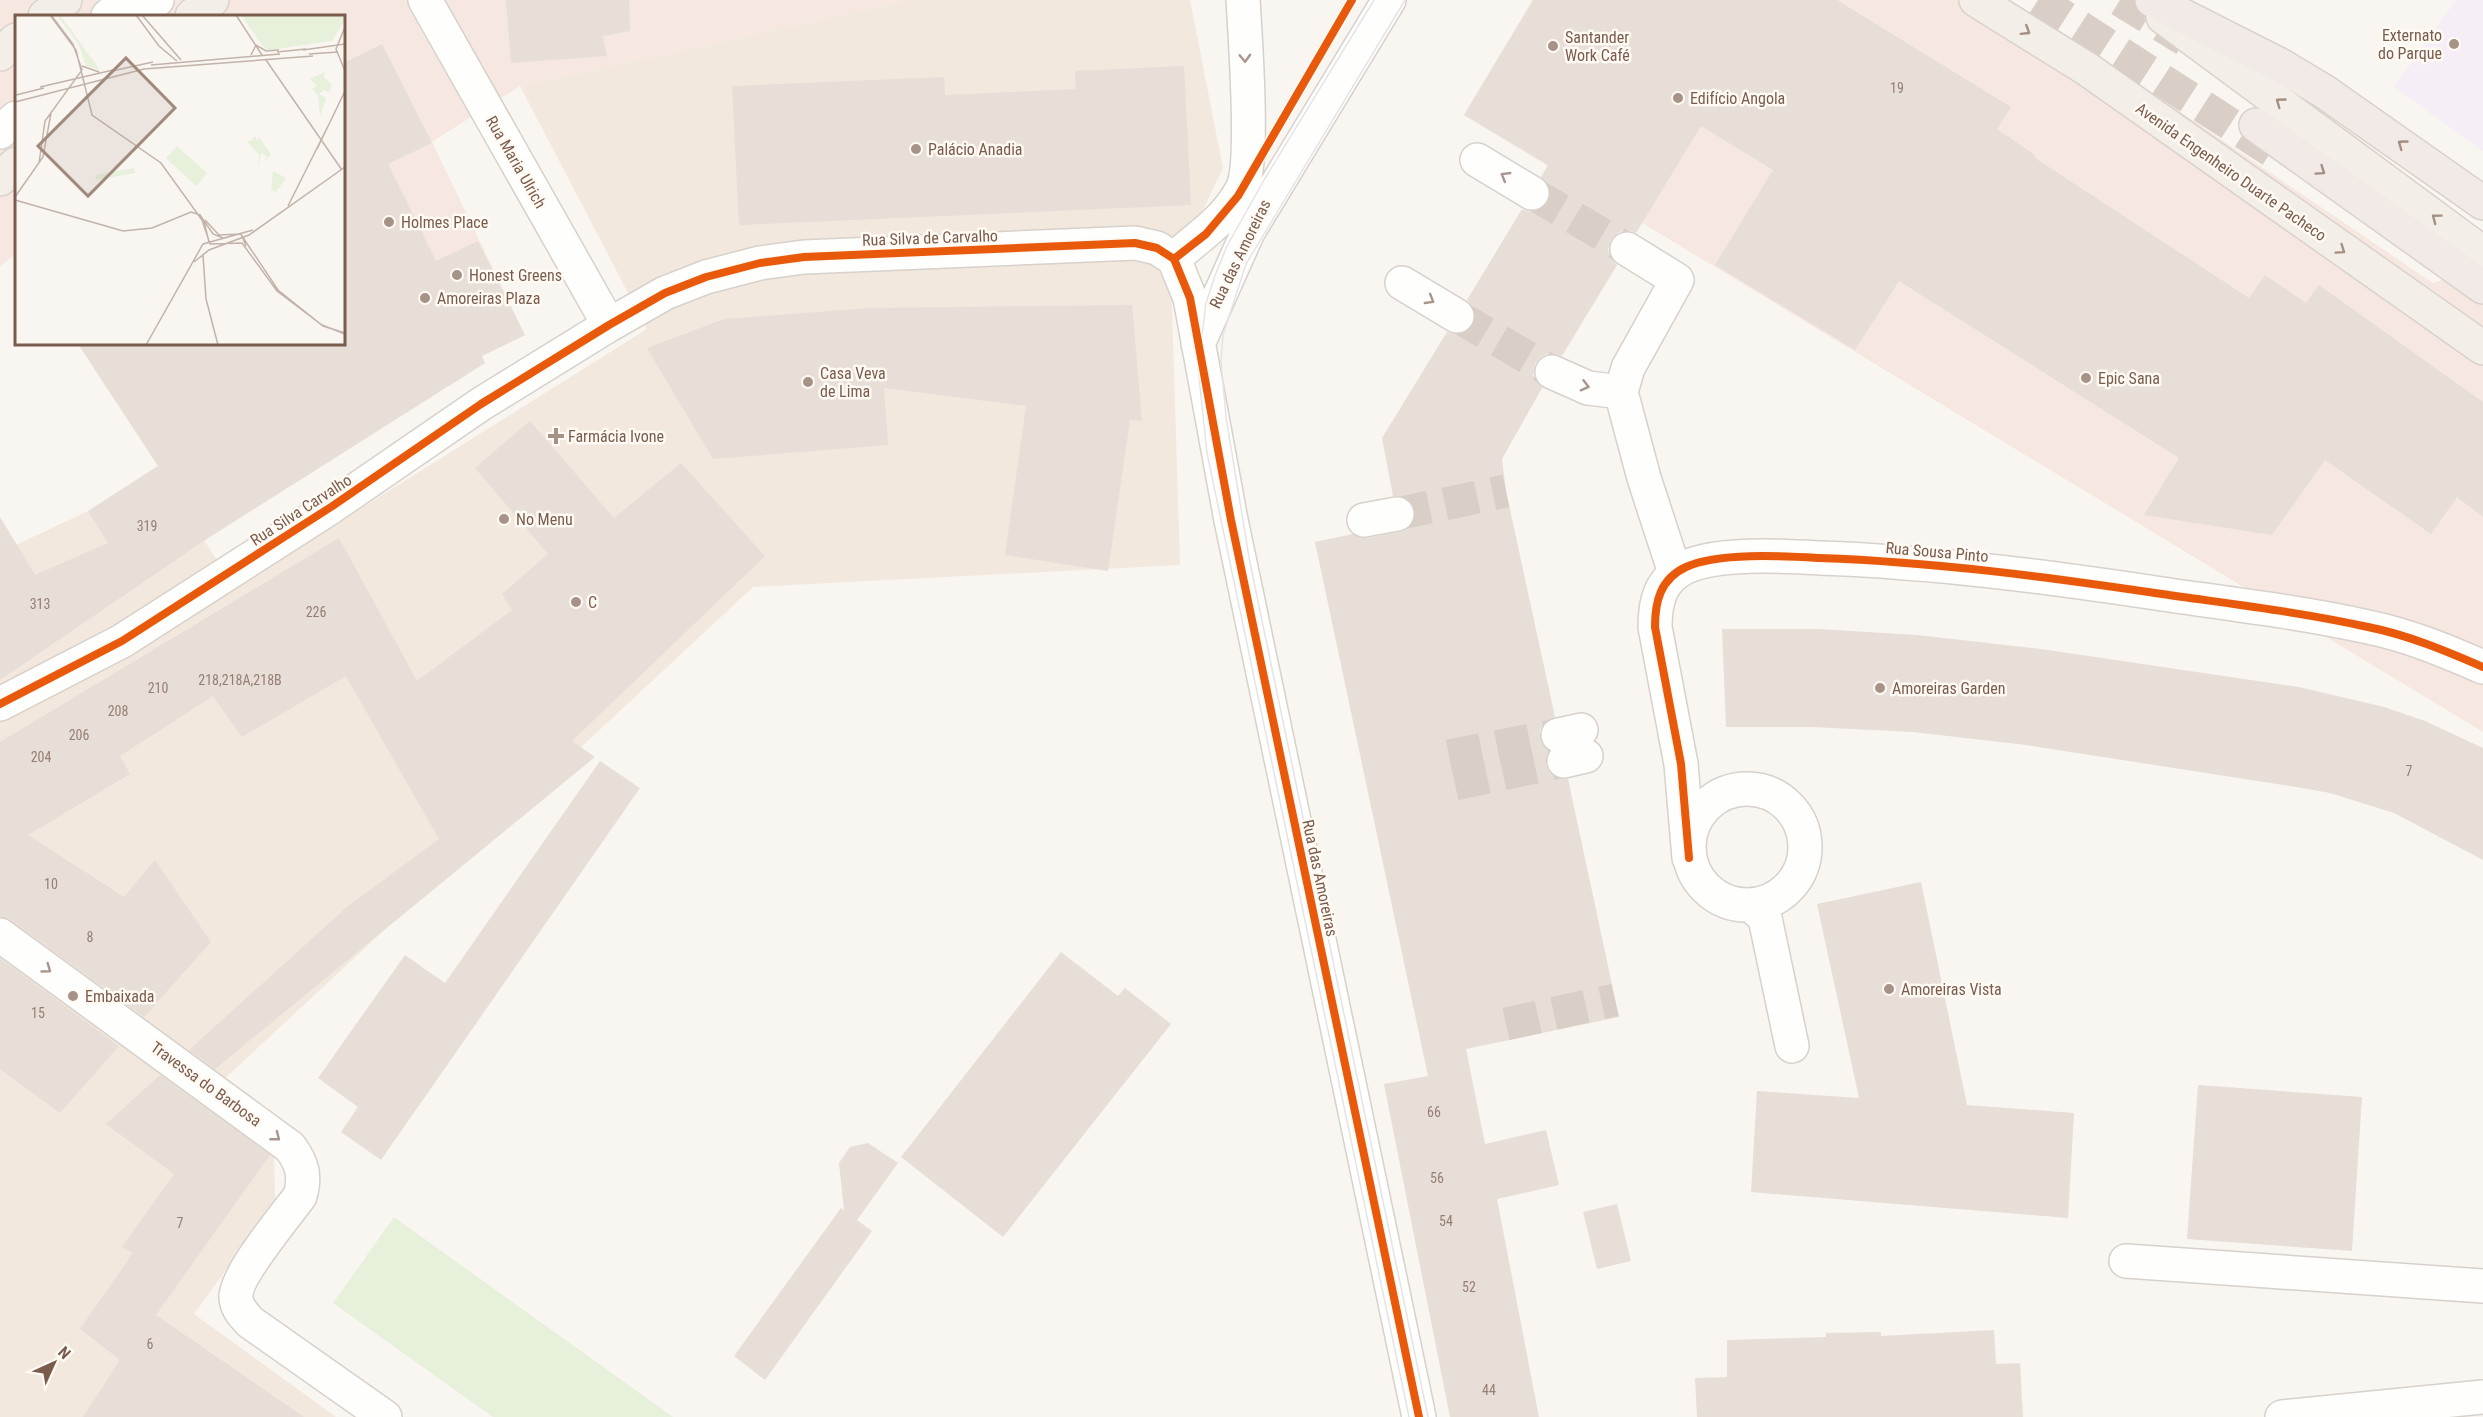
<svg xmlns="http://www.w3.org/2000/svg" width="2483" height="1417" font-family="'Roboto Condensed',sans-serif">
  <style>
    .residential { fill: #f2e8de }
    .commercial { fill: #f6e8e1 }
    .education { fill: #f6eef6 }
    .green { fill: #e7f0db }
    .building { fill: #e6ded7 }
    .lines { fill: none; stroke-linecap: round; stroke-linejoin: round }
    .minor-tunnel { stroke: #d9cfc7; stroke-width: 33; stroke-dasharray: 33 16; stroke-linecap: butt }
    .highway-tunnel { stroke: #d9cfc7; stroke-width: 33; stroke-dasharray: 33 16; stroke-linecap: butt }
    .minor-casing { stroke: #d7d1cb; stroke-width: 36 }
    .major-casing { stroke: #dad1cc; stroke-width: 36 }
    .highway-casing { stroke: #dad1cc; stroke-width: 36 }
    .minor { stroke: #fefefd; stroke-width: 33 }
    .major { stroke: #f3eee8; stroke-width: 33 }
    .highway { stroke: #f2eae7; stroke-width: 33 }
    .tram { stroke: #e6e3e7; stroke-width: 1.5 }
    .cycleway-casing { stroke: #fffaf3; stroke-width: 11 }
    .cycleway { stroke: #e8590c; stroke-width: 8 }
    .oneway { stroke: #a48f83 }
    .oneway2 { stroke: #a8958b }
    .oneway3 { stroke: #a48e83 }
    .poi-dot { fill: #a69286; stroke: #fffaf3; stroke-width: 2 }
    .labels { text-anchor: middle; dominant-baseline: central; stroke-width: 5; stroke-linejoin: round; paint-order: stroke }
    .number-label { font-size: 14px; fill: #977e72 }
    .poi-label { font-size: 16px; fill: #7a5c4d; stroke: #fffaf3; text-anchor: start }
    .street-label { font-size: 16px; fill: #7a5c4d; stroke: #fffaf3 }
    .inset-road { fill: none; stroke: #c2b3aa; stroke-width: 1.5 }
    .view { fill: #9f8a7d; fill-opacity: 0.15; stroke: #9f8a7d; stroke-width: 3 }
    .inset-edge { fill: none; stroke: #7a5c4d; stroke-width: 3 }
  </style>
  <rect width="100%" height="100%" fill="#f9f5f0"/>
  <!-- residential -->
  <path class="residential" d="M910,0H1190L1223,168L1171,277L1180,565L753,587L207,1095L274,1147L275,1202L194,1314L336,1417H0V556L16,545L88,511L158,466L234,588L647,329L520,86Z"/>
  <!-- commercial -->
  <path class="commercial" d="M0,0H910L520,86L432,142L525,335L482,356L485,363L205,540L80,344H344V16H16V253L0,267Z
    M1533,0H1995L2173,107L2433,283L2483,266V732L1464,115Z"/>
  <!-- education -->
  <path class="education" d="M2456,0H2483V151L2394,87Z"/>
  <!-- green -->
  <path class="green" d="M394,1217L673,1417H493L333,1303Z"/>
  <!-- building -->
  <path class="building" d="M506,0H629L630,31L603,36L607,56L511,63Z
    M1533,0H1837L2011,107L1997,129L2036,156L2035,158L2249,298L2265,275L2306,303L2319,285L2483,402V517L2457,497L2431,534L2325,460L2272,535L2144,515L2179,458L1899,281L1855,350L1715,265L1773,170L1701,126L1636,233L1628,230L1619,232L1611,240L1608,249L1610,257L1617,265L1562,356L1549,353L1541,357L1535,364L1533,375L1542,388L1502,459L1506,491L1555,717L1545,722L1540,730V738L1549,751L1546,765L1550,773L1558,779H1568L1619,1017L1466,1049L1485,1144L1546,1130L1559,1185L1497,1199L1539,1417H1450L1384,1084L1428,1076L1315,542L1353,534L1367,538L1400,532L1409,529L1414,521L1415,511L1412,502L1404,497L1393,496L1382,438L1447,332L1457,335L1466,333L1473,326L1476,316L1474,307L1467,300L1522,209L1531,212L1541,210L1548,202L1551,193L1549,184L1541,177L1548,165L1464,115Z
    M382,44L432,143L388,164L436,261L478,241L525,335L482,356L485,363L205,540L0,680V517L35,575L108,543L88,511L158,466L78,344H344V63Z
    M1184,66L1191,205L739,225L732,86L944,77L945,95L1076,89L1075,71Z
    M1132,305L1142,421L1130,420L1108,571L1005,555L1026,406L884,388L888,445L713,459L647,348L724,319L870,308Z
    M530,421L614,518L681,463L765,556L572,741L595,757L215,1069L189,1050L347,907L439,839L346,676L242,737L213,696L120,756L130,774L28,835L124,897L155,860L211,942L144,1017L11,920L0,917V742L339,538L417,681L512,610L502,594L548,554L475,468Z
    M1722,629H1817L1917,635L2041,649L2299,687L2384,707L2425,721L2483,748V860L2394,813L2330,793L2302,788L2026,745L1913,732L1812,727H1726Z
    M600,761L640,788L381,1160L341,1132L358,1107L318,1078L405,955L445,983Z
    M1921,882L1967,1105L2074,1113L2068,1218L1751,1192L1757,1091L1859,1098L1817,904Z
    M1061,952L1118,996L1125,988L1171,1024L1003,1237L901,1157Z
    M0,958L119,1046L60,1113L0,1069Z
    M160,1075L270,1155L156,1315L304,1417H83L120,1360L80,1329L133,1253L122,1247L174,1174L106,1124Z
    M2198,1085L2362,1097L2352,1251L2187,1239Z
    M868,1143L898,1163L857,1220L872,1231L765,1380L734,1356L841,1208L844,1210L839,1163L850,1147Z
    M1617,1204L1631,1261L1597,1269L1583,1212Z
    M1994,1330L1996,1364L2020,1363L2023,1417H1697L1695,1378L1727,1377V1340L1826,1337V1333L1881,1332V1336Z"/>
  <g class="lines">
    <!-- minor-tunnel -->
    <path class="minor-tunnel" d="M1532,193L1627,249
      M1457,316L1552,372
      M1397,514L1506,491
      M1449,756L1558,735
      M1455,784L1564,761
      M1506,1024L1615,1000"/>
    <!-- highway-tunnel -->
    <path class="highway-tunnel" d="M2038,0L2278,155
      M2120,0L2185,40"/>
    <defs>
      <path id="minor" d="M425,0L609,325
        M108,16L127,0
        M138,16L157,0
        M0,132L16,118
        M1477,160L1532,193
        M1627,249L1677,280L1628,368L1621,392L1644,478L1675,573
        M1174,259C1197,237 1225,221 1241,191C1255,168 1245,34 1243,0
        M1402,283L1457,316
        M1198,344L1248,232L1389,0
        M1552,372L1588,388L1621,392
        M1364,520L1397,514
        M0,704L122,641L331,507L481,404L609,325L665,293L706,277L760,263L804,257L1135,243L1157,248L1174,259L1190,298L1231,520L1419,1417
        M1558,735L1581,730
        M1564,761L1586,756
        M1689 847a58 58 0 1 1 116 0a58 58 0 1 1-116 0Z
        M1689,858L1681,764L1655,627C1655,602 1660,579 1686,567C1718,552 1784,556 1820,558C1935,562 2048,577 2162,594C2231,604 2300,612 2368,627C2408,635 2446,651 2483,667
        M1751,905L1765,918L1792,1046
        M0,935L290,1147C302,1163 306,1176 300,1196C286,1215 234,1277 236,1298C237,1309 244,1315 250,1322L385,1417
        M2126,1261L2483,1286
        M2282,1417L2483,1397"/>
      <path id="major" d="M1976,0L2087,69L2483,348
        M45,16L65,0
        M192,16L212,0
        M2163,17L2483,253
        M0,54L16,40
        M0,179L16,164"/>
      <path id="highway" d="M2152,0L2280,65L2325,92L2483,203
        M2256,125L2483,287"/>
    </defs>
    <!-- minor casing -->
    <use href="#minor" class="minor-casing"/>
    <!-- major casing -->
    <use href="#major" class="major-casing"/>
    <!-- highway casing -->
    <use href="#highway" class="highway-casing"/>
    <!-- minor -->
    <use href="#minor" class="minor"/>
    <!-- major -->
    <use href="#major" class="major"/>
    <!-- highway -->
    <use href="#highway" class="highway"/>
    <!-- tram -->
    <path class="tram" d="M1374,0L1264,180L1227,246L1216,273L1206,303L1198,367L1207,453L1409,1417
      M1405,0L1246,264L1223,335L1221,361L1226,417L1250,563L1428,1417"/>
    <defs>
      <path id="cycleway" d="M1174,259L1206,234L1238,196L1352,0
        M0,704L122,641L331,507L481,404L609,325L665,293L706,277L760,263L804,257L1135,243L1157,248L1174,259L1190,298L1231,520L1419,1417
        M1689,858L1681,764L1655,627C1655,602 1660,579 1686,567C1718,552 1784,556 1820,558C1935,562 2048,577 2162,594C2231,604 2300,612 2368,627C2408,635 2446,651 2483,667"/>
    </defs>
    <!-- cycleway casing -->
    <use href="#cycleway" class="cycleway-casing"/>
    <!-- cycleway -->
    <use href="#cycleway" class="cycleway"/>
  </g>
  <!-- one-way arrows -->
  <defs><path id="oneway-chevron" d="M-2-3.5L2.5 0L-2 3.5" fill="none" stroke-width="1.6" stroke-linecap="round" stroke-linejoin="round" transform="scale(1.5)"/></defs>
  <g class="oneway">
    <use href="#oneway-chevron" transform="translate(2026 31) rotate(32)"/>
    <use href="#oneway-chevron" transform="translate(2280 102) rotate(-144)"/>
    <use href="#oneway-chevron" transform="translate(2436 218) rotate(-143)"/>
    <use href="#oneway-chevron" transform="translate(2341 250) rotate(35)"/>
  </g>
  <g class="oneway2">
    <use href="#oneway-chevron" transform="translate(1245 58) rotate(88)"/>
    <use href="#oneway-chevron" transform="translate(1505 176) rotate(-149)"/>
    <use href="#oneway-chevron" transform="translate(1430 300) rotate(31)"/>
    <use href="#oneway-chevron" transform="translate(1585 386) rotate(15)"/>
    <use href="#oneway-chevron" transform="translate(47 969) rotate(36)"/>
    <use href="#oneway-chevron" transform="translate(276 1137) rotate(38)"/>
  </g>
  <g class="oneway3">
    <use href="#oneway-chevron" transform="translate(2402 144) rotate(-144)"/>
    <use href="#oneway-chevron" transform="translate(2321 171) rotate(35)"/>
  </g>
  <!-- markers -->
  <g class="poi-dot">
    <circle cx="2454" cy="44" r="6"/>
    <circle cx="1553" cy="46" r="6"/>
    <circle cx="1678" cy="98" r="6"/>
    <circle cx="916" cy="149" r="6"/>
    <circle cx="389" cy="222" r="6"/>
    <circle cx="457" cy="275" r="6"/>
    <circle cx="425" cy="298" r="6"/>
    <circle cx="2086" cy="378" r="6"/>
    <circle cx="808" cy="382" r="6"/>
    <path d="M553 427h6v6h6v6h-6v6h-6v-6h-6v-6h6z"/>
    <circle cx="504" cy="519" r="6"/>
    <circle cx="576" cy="602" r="6"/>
    <circle cx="1880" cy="688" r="6"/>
    <circle cx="1889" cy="989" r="6"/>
    <circle cx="73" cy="996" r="6"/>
  </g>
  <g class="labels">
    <!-- number labels -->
    <g class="number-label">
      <text x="1897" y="88">19</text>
      <text x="147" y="526">319</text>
      <text x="40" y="604">313</text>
      <text x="316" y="612">226</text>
      <text x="240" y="680">218,218A,218B</text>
      <text x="158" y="688">210</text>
      <text x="118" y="711">208</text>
      <text x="79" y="735">206</text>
      <text x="41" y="757">204</text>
      <text x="2409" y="771">7</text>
      <text x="51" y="884">10</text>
      <text x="90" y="937">8</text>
      <text x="38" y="1013">15</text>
      <text x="1434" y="1112">66</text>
      <text x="1437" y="1178">56</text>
      <text x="1446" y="1221">54</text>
      <text x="180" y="1223">7</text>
      <text x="1469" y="1287">52</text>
      <text x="150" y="1344">6</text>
      <text x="1489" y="1390">44</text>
    </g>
    <!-- poi labels -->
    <g class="poi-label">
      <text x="2442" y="35" text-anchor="end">Externato<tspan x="2442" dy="18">do Parque</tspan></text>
      <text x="1565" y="37">Santander<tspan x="1565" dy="18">Work Café</tspan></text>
      <text x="1690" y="98">Edifício Angola</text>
      <text x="928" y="149">Palácio Anadia</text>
      <text x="401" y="222">Holmes Place</text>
      <text x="469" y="275">Honest Greens</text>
      <text x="437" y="298">Amoreiras Plaza</text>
      <text x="820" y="373">Casa Veva<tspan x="820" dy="18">de Lima</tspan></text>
      <text x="2098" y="378">Epic Sana</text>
      <text x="568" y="436">Farmácia Ivone</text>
      <text x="516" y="519">No Menu</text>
      <text x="588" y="602">C</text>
      <text x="1892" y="688">Amoreiras Garden</text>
      <text x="1901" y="989">Amoreiras Vista</text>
      <text x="85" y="996">Embaixada</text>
    </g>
    <!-- street labels -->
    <g class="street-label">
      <text transform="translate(516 162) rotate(60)">Rua Maria Ulrich</text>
      <text transform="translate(2231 172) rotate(35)">Avenida Engenheiro Duarte Pacheco</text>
      <text transform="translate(930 238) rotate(-2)">Rua Silva de Carvalho</text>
      <text transform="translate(1240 254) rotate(-64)">Rua das Amoreiras</text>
      <text transform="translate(301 510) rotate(-33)">Rua Silva Carvalho</text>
      <text transform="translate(1937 552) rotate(5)">Rua Sousa Pinto</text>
      <text transform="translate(1320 878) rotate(78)">Rua das Amoreiras</text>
      <text transform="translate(206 1084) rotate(36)">Travessa do Barbosa</text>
    </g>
  </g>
  <!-- overview -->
  <g transform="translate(15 15)">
    <rect width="330" height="330" fill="#f9f5f0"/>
    <path d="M42,0H45L85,55L71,51L64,30ZM226,0H330V5L317,26L255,35L250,34ZM310,57L309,62L317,70L314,77L309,75L304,79L311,83L305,101L303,80L297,74L302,71L295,64ZM243,121L256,139L248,148L252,141L246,138L243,154L244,140L232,126H237L239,121L243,126ZM162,131L192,158L181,171L151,143ZM119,153L120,158L81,165L80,160ZM258,156L271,163L261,177L256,175Z" fill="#e7f0db"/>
    <path class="inset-road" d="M35,0L61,35L77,100L146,148L187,205L195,229L227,228L262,276L307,310L330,319M121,0L144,31L162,46M127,0L166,45M221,0L247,40M330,12L321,34L330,56M288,35L330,29M262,37L291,34M294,39L323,37M236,40L241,30L251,36L264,35M251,45L327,155M136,50L265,39M67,51L84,57M97,56L138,47M25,72L98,55M1,80L29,73M0,87L129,54L298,41M302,134L330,76M24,148L30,106L67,55L58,29L36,0M0,182L28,142L36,98M0,185L108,216L137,213L176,197L185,200L198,219L208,223M273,191L312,113M190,205L204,220L226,219L231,231M189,207L194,227M227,221L263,275L308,311L330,318M188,240L191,284L203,330M179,247L194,235L234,220L330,152M131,330L188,229L238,215"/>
    <path class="view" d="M111,43L160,93L73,181L23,131Z"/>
    <rect width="330" height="330" class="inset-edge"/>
  </g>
  <!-- north arrow -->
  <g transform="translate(54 1363) rotate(45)" stroke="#fffaf3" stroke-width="4.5" paint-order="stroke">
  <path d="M0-4.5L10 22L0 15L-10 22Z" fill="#7a5c4d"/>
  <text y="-9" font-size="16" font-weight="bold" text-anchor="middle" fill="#7a5c4d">N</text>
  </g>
</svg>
